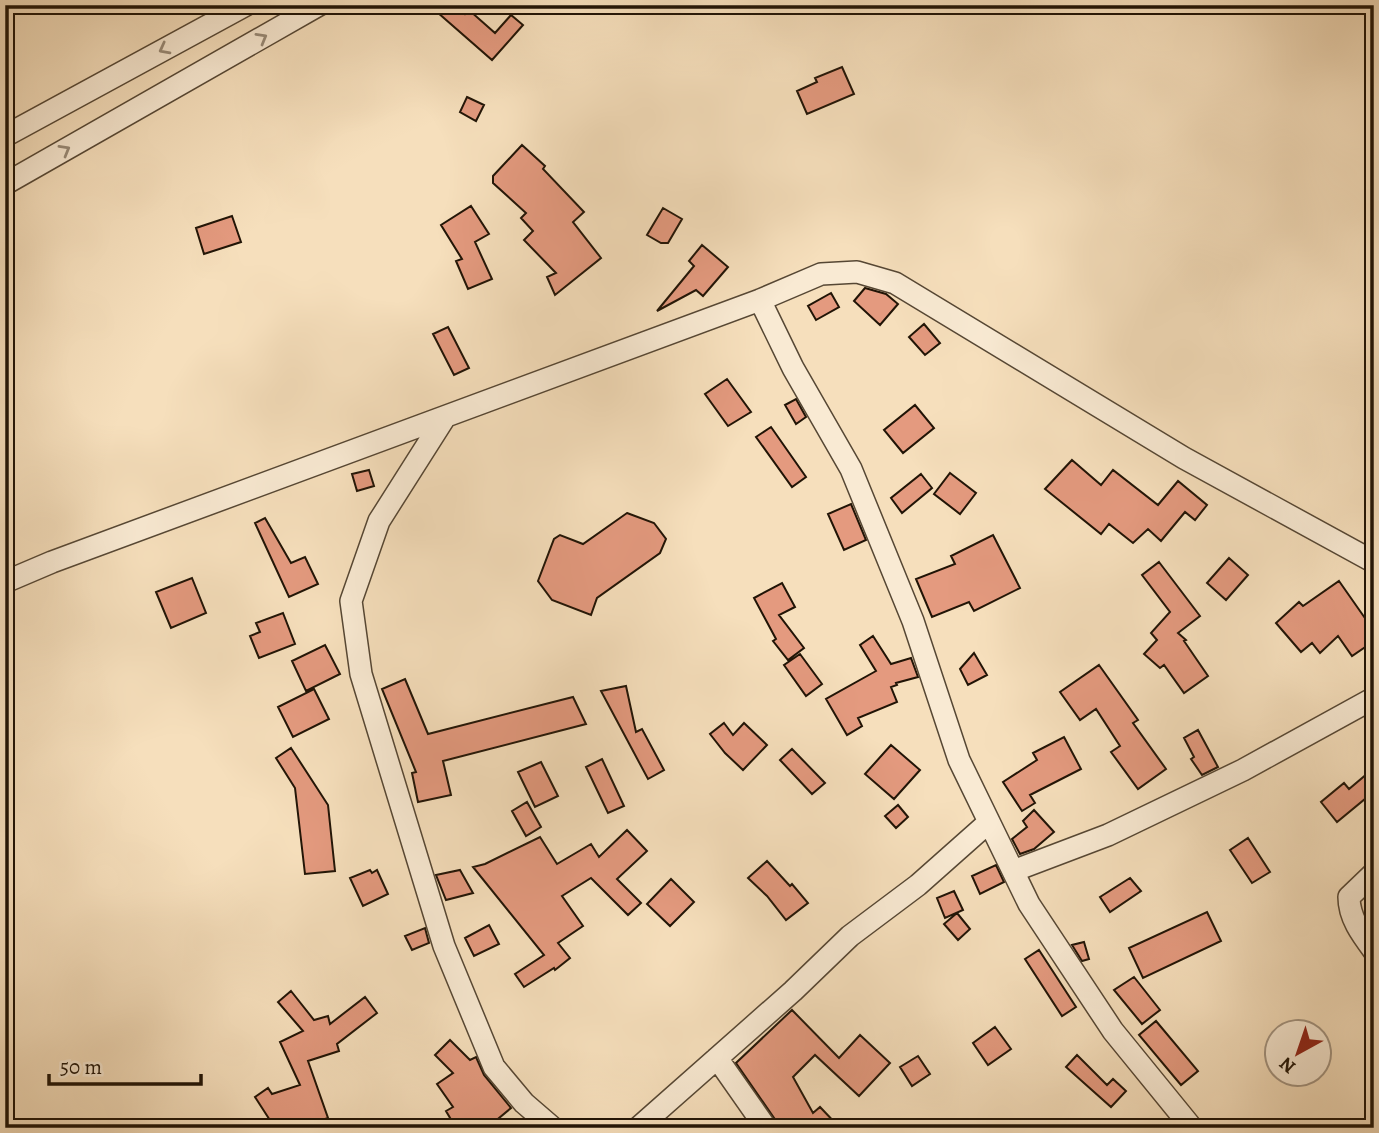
<svg xmlns="http://www.w3.org/2000/svg" width="1379" height="1133" font-family="Alegreya,serif">
  <style>
    .building { fill: #e49a7f; stroke: #211406; stroke-width: 2 }
    .lines { fill: none; stroke-linecap: round; stroke-linejoin: round }
    .minor-casing { stroke: #564734; stroke-width: 24 }
    .minor { stroke: #f9ead3; stroke-width: 21 }
    .oneway { stroke: #988a77 }
  </style>
  <rect width="100%" height="100%" fill="#f6dfbc"/>
  <filter id="stains"><feTurbulence type="fractalNoise" baseFrequency=".00286" numOctaves="4"/><feColorMatrix values="0 0 0 0 .2 0 0 0 0 .09 0 0 0 0 .02 0 0 0 .5 -.17"/></filter>
  <radialGradient id="worn" r=".72"><stop offset=".6" stop-color="#630" stop-opacity="0"/><stop offset="1" stop-color="#630" stop-opacity=".3"/></radialGradient>
  <!-- building -->
  <path class="building" d="M429,5H456L465,14L469,10L495,33L511,15L523,25L492,60Z
    M842,67L854,94L807,114L797,91L817,82L815,78Z
    M467,97L484,105L476,121L460,112Z
    M522,145L545,166L543,169L584,212L573,222L601,258L555,295L547,277L556,273L524,240L533,231L521,218L526,213L493,183V176Z
    M471,206L489,234L475,242L492,279L468,289L456,261L462,259L441,225Z
    M663,208L682,219L668,243H661L647,235Z
    M232,216L241,242L204,254L196,228Z
    M702,245L728,267L703,296L696,290L657,311L694,266L689,261Z
    M865,288L886,294L898,304L880,325L854,301Z
    M831,293L839,307L816,320L808,306Z
    M924,324L940,343L925,355L909,337Z
    M448,327L469,368L454,375L433,334Z
    M727,379L751,412L728,426L705,394Z
    M796,399L806,417L796,424L785,405Z
    M915,405L934,428L903,453L884,430Z
    M771,427L806,477L792,487L756,437Z
    M1072,460L1101,485L1113,470L1158,505L1178,481L1207,505L1195,520L1185,512L1161,541L1148,529L1133,543L1109,524L1101,534L1045,489Z
    M369,470L374,486L357,491L352,474Z
    M950,473L976,493L960,514L934,494Z
    M921,474L932,488L902,513L891,498Z
    M851,504L866,540L844,550L828,514Z
    M627,513L654,523L666,539L660,553L597,598L591,615L552,600L538,581L554,539L560,535L583,544Z
    M265,518L291,563L305,557L318,584L289,597L255,523Z
    M993,535L1020,588L974,611L969,602L932,617L916,579L955,564L951,556Z
    M1229,558L1248,575L1226,600L1207,583Z
    M1159,562L1200,616L1178,633L1186,640L1184,641L1208,676L1184,693L1164,665L1160,668L1144,654L1157,640L1151,633L1170,612L1142,575Z
    M192,578L206,613L171,628L156,592Z
    M1339,581L1374,631V641L1352,656L1338,636L1320,653L1312,643L1301,652L1276,623L1299,602L1303,606Z
    M782,583L795,607L779,615L804,648L788,660L773,641L776,639L754,598Z
    M283,613L295,644L259,658L250,636L260,632L256,623Z
    M873,636L891,664L911,658L918,677L896,683L897,685L891,687L897,702L858,718L862,726L847,735L826,699L876,671L860,645Z
    M325,645L340,674L306,691L292,661Z
    M974,653L987,675L968,685L960,669Z
    M800,654L822,684L806,696L784,665Z
    M1099,665L1138,720L1133,723L1166,769L1138,789L1111,752L1120,746L1096,709L1080,720L1060,692Z
    M405,679L428,734L573,697L586,724L443,761L451,795L418,802L412,773L416,772L382,689Z
    M626,686L636,732L642,729L664,770L648,779L601,691Z
    M314,689L329,719L293,737L278,707Z
    M724,723L733,735L744,723L767,745L743,770L725,753L710,734Z
    M1198,730L1218,767L1202,775L1191,759L1194,757L1184,738Z
    M1064,737L1081,769L1030,795L1035,803L1022,811L1003,782L1037,760L1033,753Z
    M891,745L920,770L894,799L865,774Z
    M291,748L328,805L335,871L305,874L295,788L276,758Z
    M792,749L825,783L812,794L780,760Z
    M602,759L624,806L608,813L586,767Z
    M541,762L558,796L535,807L518,772Z
    M1374,768V809L1365,799L1337,822L1321,802L1344,783L1349,789Z
    M527,802L541,827L526,836L512,811Z
    M898,805L908,817L896,828L885,816Z
    M1034,810L1054,832L1034,849L1020,854L1012,839L1027,827L1023,821Z
    M627,830L647,851L617,879L641,903L628,915L591,878L562,896L583,926L558,943L570,958L555,970L554,968L524,987L515,974L544,955L473,867L485,864L540,837L557,864L591,844L599,857Z
    M1248,838L1270,872L1252,883L1230,850Z
    M767,861L790,886L792,884L808,903L786,920L767,896L748,878Z
    M996,865L1004,882L980,894L972,876Z
    M370,870L372,873L377,870L388,894L363,906L350,878Z
    M460,870L473,893L446,900L436,875Z
    M1130,878L1141,891L1110,912L1100,897Z
    M671,879L694,902L670,926L647,904Z
    M954,891L963,910L945,918L937,898Z
    M1207,912L1221,941L1143,978L1129,948Z
    M957,913L970,929L958,940L944,924Z
    M489,925L499,944L474,956L465,938Z
    M425,928L429,943L412,950L405,936Z
    M1084,942L1089,959L1082,961L1072,945Z
    M1039,950L1076,1007L1062,1016L1025,959Z
    M1134,977L1160,1010L1142,1024L1114,990Z
    M291,991L314,1020L328,1016L330,1024L365,997L377,1013L337,1044L339,1051L308,1061L328,1118L300,1128H275L255,1097L268,1088L272,1094L300,1085L280,1042L303,1031L278,1002Z
    M792,1010L839,1058L860,1035L890,1063L859,1096L815,1055L793,1077L813,1113L820,1107L840,1128H781L736,1063Z
    M1156,1021L1198,1071L1181,1085L1139,1035Z
    M995,1027L1011,1049L988,1065L973,1043Z
    M450,1040L470,1060L476,1057L484,1075L511,1108L487,1128H456L446,1111L453,1107L437,1084L453,1073L435,1055Z
    M1077,1055L1107,1085L1113,1079L1126,1091L1111,1107L1066,1067Z
    M918,1056L930,1074L912,1086L900,1067Z"/>
  <g class="lines">
    <defs>
      <path id="minor" d="M5,136L246,5
        M5,184L319,5
        M760,300L793,368L851,469L913,621L959,760L1029,904L1113,1031L1192,1128
        M445,417L379,521L351,601L361,674L444,946L494,1067L524,1103L553,1128
        M5,582L52,562L760,300L821,274L857,272L895,283L1184,458L1374,562
        M1013,871L1108,835L1243,770L1374,698
        M1374,873L1349,897C1349,918 1362,935 1374,951
        M717,1058L766,1128
        M638,1128L793,991L850,936L918,885L989,822"/>
    </defs>
    <!-- minor casing -->
    <use href="#minor" class="minor-casing"/>
    <!-- minor -->
    <use href="#minor" class="minor"/>
  </g>
  <!-- one-way arrows -->
  <defs><path id="oneway-chevron" d="M-2-3.5L2.5 0L-2 3.5" fill="none" stroke-width="1.6" stroke-linecap="round" stroke-linejoin="round" transform="scale(1.75)"/></defs>
  <g class="oneway">
    <use href="#oneway-chevron" transform="translate(262 38) rotate(-30)"/>
    <use href="#oneway-chevron" transform="translate(164 49) rotate(152)"/>
    <use href="#oneway-chevron" transform="translate(65 150) rotate(-30)"/>
  </g>
  <!-- margin -->
  <rect width="1379" height="1133" fill="none" stroke="#f6dfbc" stroke-width="28"/>
  <rect x="7" y="7" width="1365" height="1119" fill="none" stroke="#211406" stroke-width="3.5"/>
  <rect x="14" y="14" width="1351" height="1105" fill="none" stroke="#211406" stroke-width="2"/>
  <!-- north arrow -->
  <g transform="translate(1298 1053) rotate(220)"><circle r="33" fill="#f9ead3" stroke="#a39481" stroke-width="2"/>
  <path d="M0-5L12 26L0 18L-12 26Z" fill="#8f2418"/>
  <text y="-10" font-size="19" font-weight="bold" text-anchor="middle" fill="#211406">N</text>
  </g>
  <!-- scale -->
  <path d="M49 1074v10h152v-10" fill="none" stroke="#211406" stroke-width="3.5"/>
  <text x="60" y="1074" font-size="21" fill="#211406" stroke="#f9ead3" stroke-width="5" paint-order="stroke">50 m</text>
  <rect width="100%" height="100%" filter="url(#stains)"/>
  <rect width="100%" height="100%" fill="url(#worn)"/>
</svg>
